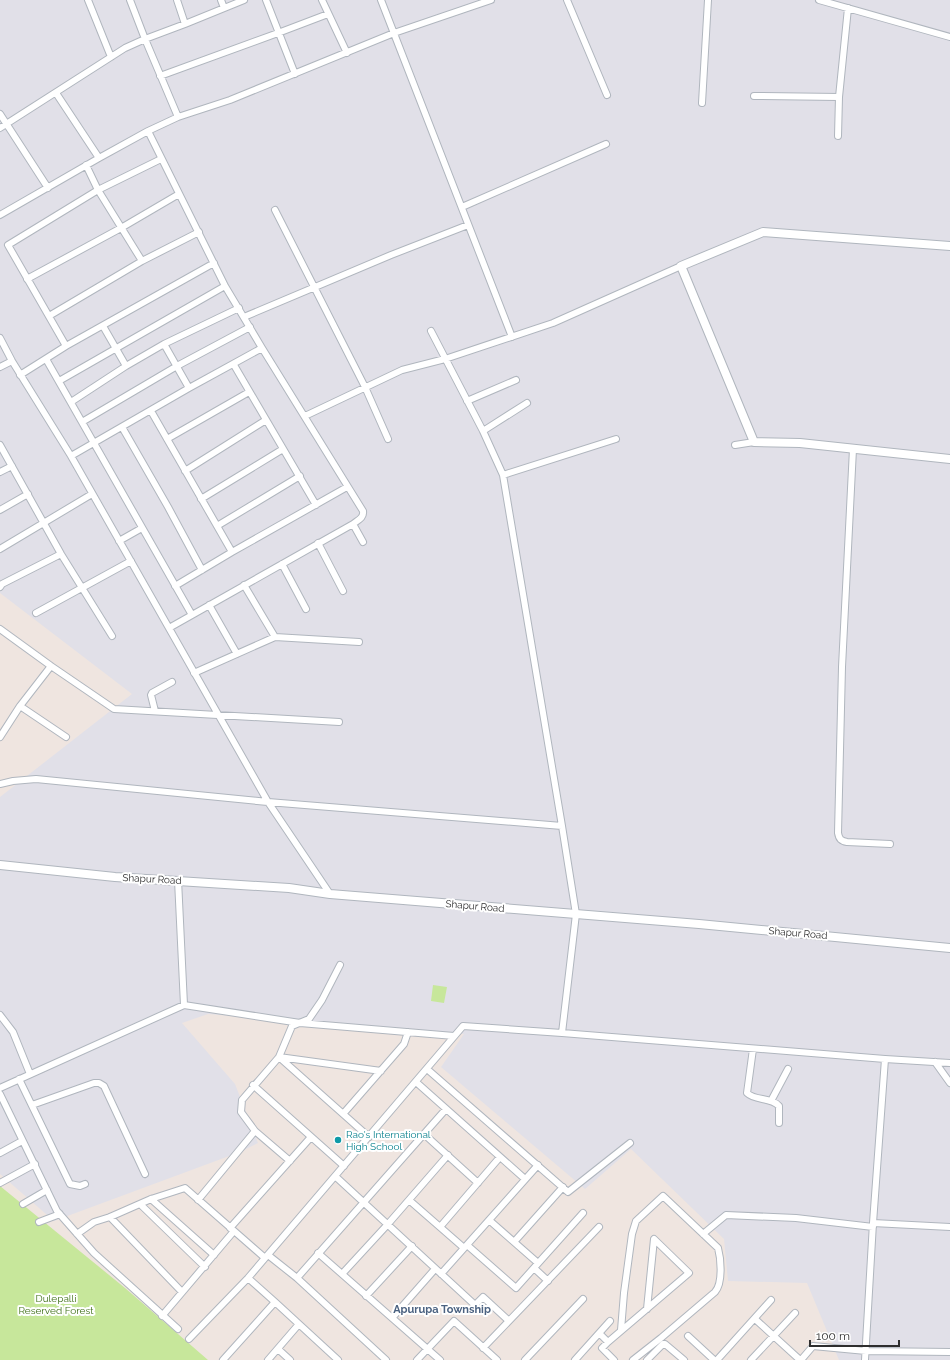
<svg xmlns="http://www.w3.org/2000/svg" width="950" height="1360" font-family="Raleway,sans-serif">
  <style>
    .industrial { fill: #e1e0e8 }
    .green { fill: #c7e79b }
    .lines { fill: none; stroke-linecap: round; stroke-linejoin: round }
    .street-casing { stroke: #b0b6be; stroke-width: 8 }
    .secondary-casing { stroke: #b0b6be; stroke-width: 10 }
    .street { stroke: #fff; stroke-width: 6 }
    .secondary { stroke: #fff; stroke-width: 8 }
    .culture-dot { fill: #0f9aa8; stroke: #fff; stroke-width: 1.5 }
    .labels { text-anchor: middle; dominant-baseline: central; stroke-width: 4; stroke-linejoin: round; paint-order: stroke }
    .street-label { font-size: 10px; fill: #2e2e2e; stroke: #fff }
    .culture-label { font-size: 10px; fill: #0d838f; stroke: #fff; text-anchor: start }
    .park-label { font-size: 10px; fill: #3f7018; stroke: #fff }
    .neighbourhood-label { font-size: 11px; font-weight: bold; fill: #4b6281; stroke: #fff }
  </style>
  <rect width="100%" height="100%" fill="#efe5e0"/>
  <!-- industrial -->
  <path class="industrial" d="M0,0H950V1360H839L807,1283L728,1281L724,1239L631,1149L585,1189L441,1067L464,1034L208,1014L182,1023L235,1084L258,1143L240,1152L54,1221L0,1174V797L132,694L0,593Z"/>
  <!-- green -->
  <path class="green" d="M433,985L447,987L444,1003L431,1001Z
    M0,1186L125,1288L208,1360H0Z"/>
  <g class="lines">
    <defs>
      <path id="street" d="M88,0L111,57
        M130,0L145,39L178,117
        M177,0L185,24
        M221,0L224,8
        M266,0L295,74
        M322,0L347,53
        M381,0L512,337
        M567,0L607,95
        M819,0L950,37
        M160,76L278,33L328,14
        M56,93L99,158
        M754,96L839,97
        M702,103L708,0
        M0,114L48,188
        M0,128L125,48L145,39L185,24L244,0
        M148,131L225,286L262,348L363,511C364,518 358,520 353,524L169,628
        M838,136L839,97L848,8
        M86,165L98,190L142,261
        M462,207L606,144
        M275,210L365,387L388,439
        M0,215L99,158L148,131L178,117L230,100L394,33L491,0
        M27,279L121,228L179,194
        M49,316L142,261L199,232
        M244,317L391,255L468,225
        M103,326L126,366
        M431,331L483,431L503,475L562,826L576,914L562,1033
        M0,338L12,361L71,456L268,802L330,894
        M164,344L189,388
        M66,346L8,245L98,190L161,159
        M46,359L192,615
        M234,365L316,505
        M0,367L12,361
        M20,375L66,346L214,263
        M59,381L225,286
        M467,401L516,380
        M71,402L126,366L164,344L239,308
        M151,411L232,552
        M305,416L402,370L445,359L553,323L681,266
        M82,422L177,366L250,327
        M122,427L168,507L202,570
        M483,431L527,403
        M167,439L249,392
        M0,445L61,554L112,636
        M735,445L754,442
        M853,449L842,667L838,833C839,839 841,841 847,842L890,844
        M71,456L189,388L262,348
        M185,471L266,420
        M0,472L12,466
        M503,475L616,439
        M201,499L283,449
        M0,510L28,494
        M353,524L363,542
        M217,526L300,476
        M119,541L142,528
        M318,543L343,591
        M0,549L92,494
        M282,564L306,609
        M244,585L275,637
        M175,586L232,552L347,487
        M0,587L2,584L61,554
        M209,605L237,654
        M36,613L131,561
        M0,629L51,666L114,709L339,722
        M194,673L275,637L359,642
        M20,706L66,737
        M155,711L151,695L152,693L172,682
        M0,737L20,706L51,666
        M0,784L13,781L36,779L268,802L562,826
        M178,880L184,1005
        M0,1015L13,1032L30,1074
        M753,1049L747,1093C755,1101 771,1097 779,1106V1123
        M279,1057L369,1137
        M279,1057L381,1071
        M935,1062L950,1083
        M427,1069L568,1192L630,1143
        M19,1079L70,1184L80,1186L85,1184
        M416,1082L525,1179
        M253,1085L344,1166
        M0,1088L184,1005L300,1023L454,1036
        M0,1094L57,1211L94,1253L178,1329
        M771,1101L788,1069
        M32,1105L94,1083H99L104,1086L145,1174
        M343,1114L404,1044L408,1032
        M424,1134L478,1183
        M0,1153L22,1141
        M290,1161L255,1131L241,1112L242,1100L279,1057L292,1026L309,1019L322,1000L340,965
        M335,1176L475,1305L483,1297L509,1321
        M0,1183L35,1164
        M151,1199L214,1255
        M198,1200L255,1131
        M409,1200L464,1248
        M23,1204L47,1190
        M140,1204L205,1267
        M110,1217L182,1292
        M489,1220L538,1263
        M39,1222L60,1214
        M873,1223L950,1227
        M440,1227L500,1157
        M230,1228L311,1137
        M77,1234L94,1222L110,1217L151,1199L185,1188L265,1258
        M703,1234L726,1215L796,1218L873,1227
        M514,1242L563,1187
        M467,1245L516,1288L583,1213
        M318,1253L440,1360
        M268,1255L297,1278L386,1360
        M534,1268L548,1281
        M342,1274L388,1224L448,1155
        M441,1274L538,1165
        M248,1278L275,1302L338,1360
        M297,1278L446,1109
        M366,1296L412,1246
        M162,1316L234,1231
        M392,1318L435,1269
        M755,1319L800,1360
        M621,1330L624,1293L632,1234L636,1221L663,1196L718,1248C721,1259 723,1283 715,1292L661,1338L633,1360
        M600,1334L608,1342L689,1273L654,1239L647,1309
        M688,1336L714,1360
        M189,1339L248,1278L463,1026L562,1033L885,1059L950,1063
        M608,1342L602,1348L614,1360
        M483,1348L599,1227
        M278,1349L290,1360
        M223,1360L275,1302
        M268,1360L299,1324
        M417,1360L454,1321L497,1360
        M525,1360L583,1299
        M575,1360L610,1321
        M647,1360L663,1344H665L684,1360
        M717,1360L771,1300
        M751,1360L795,1313
        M801,1360L813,1346L866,1351L950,1352
        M865,1360L873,1223L885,1059"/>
      <path id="secondary" d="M950,246L763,232L681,266L754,442L800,443L950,459
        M0,865L115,877L289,888L330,894L699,924L950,948"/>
    </defs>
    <!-- street casing -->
    <use href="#street" class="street-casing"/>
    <!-- secondary casing -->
    <use href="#secondary" class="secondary-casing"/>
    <!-- street -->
    <use href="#street" class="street"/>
    <!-- secondary -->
    <use href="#secondary" class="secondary"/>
  </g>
  <!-- markers -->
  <circle class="culture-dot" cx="338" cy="1140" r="4"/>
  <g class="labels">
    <!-- street labels -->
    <g class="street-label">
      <text transform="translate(152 879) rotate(3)">Shapur Road</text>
      <text transform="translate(475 906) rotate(5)">Shapur Road</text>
      <text transform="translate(798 933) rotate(5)">Shapur Road</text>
    </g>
    <!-- culture labels -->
    <g class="culture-label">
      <text x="346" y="1134">Rao's International<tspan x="346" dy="12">High School</tspan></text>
    </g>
    <!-- park labels -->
    <g class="park-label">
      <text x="56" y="1298">Dulepalli<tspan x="56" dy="12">Reserved Forest</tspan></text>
    </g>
    <!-- neighbourhood labels -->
    <g class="neighbourhood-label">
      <text x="442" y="1309">Apurupa Township</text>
    </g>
  </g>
  <!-- scale -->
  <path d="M810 1340v6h89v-6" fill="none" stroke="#2e2e2e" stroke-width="2"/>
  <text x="816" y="1340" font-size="12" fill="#2e2e2e" stroke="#ffffff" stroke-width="3" paint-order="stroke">100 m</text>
</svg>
